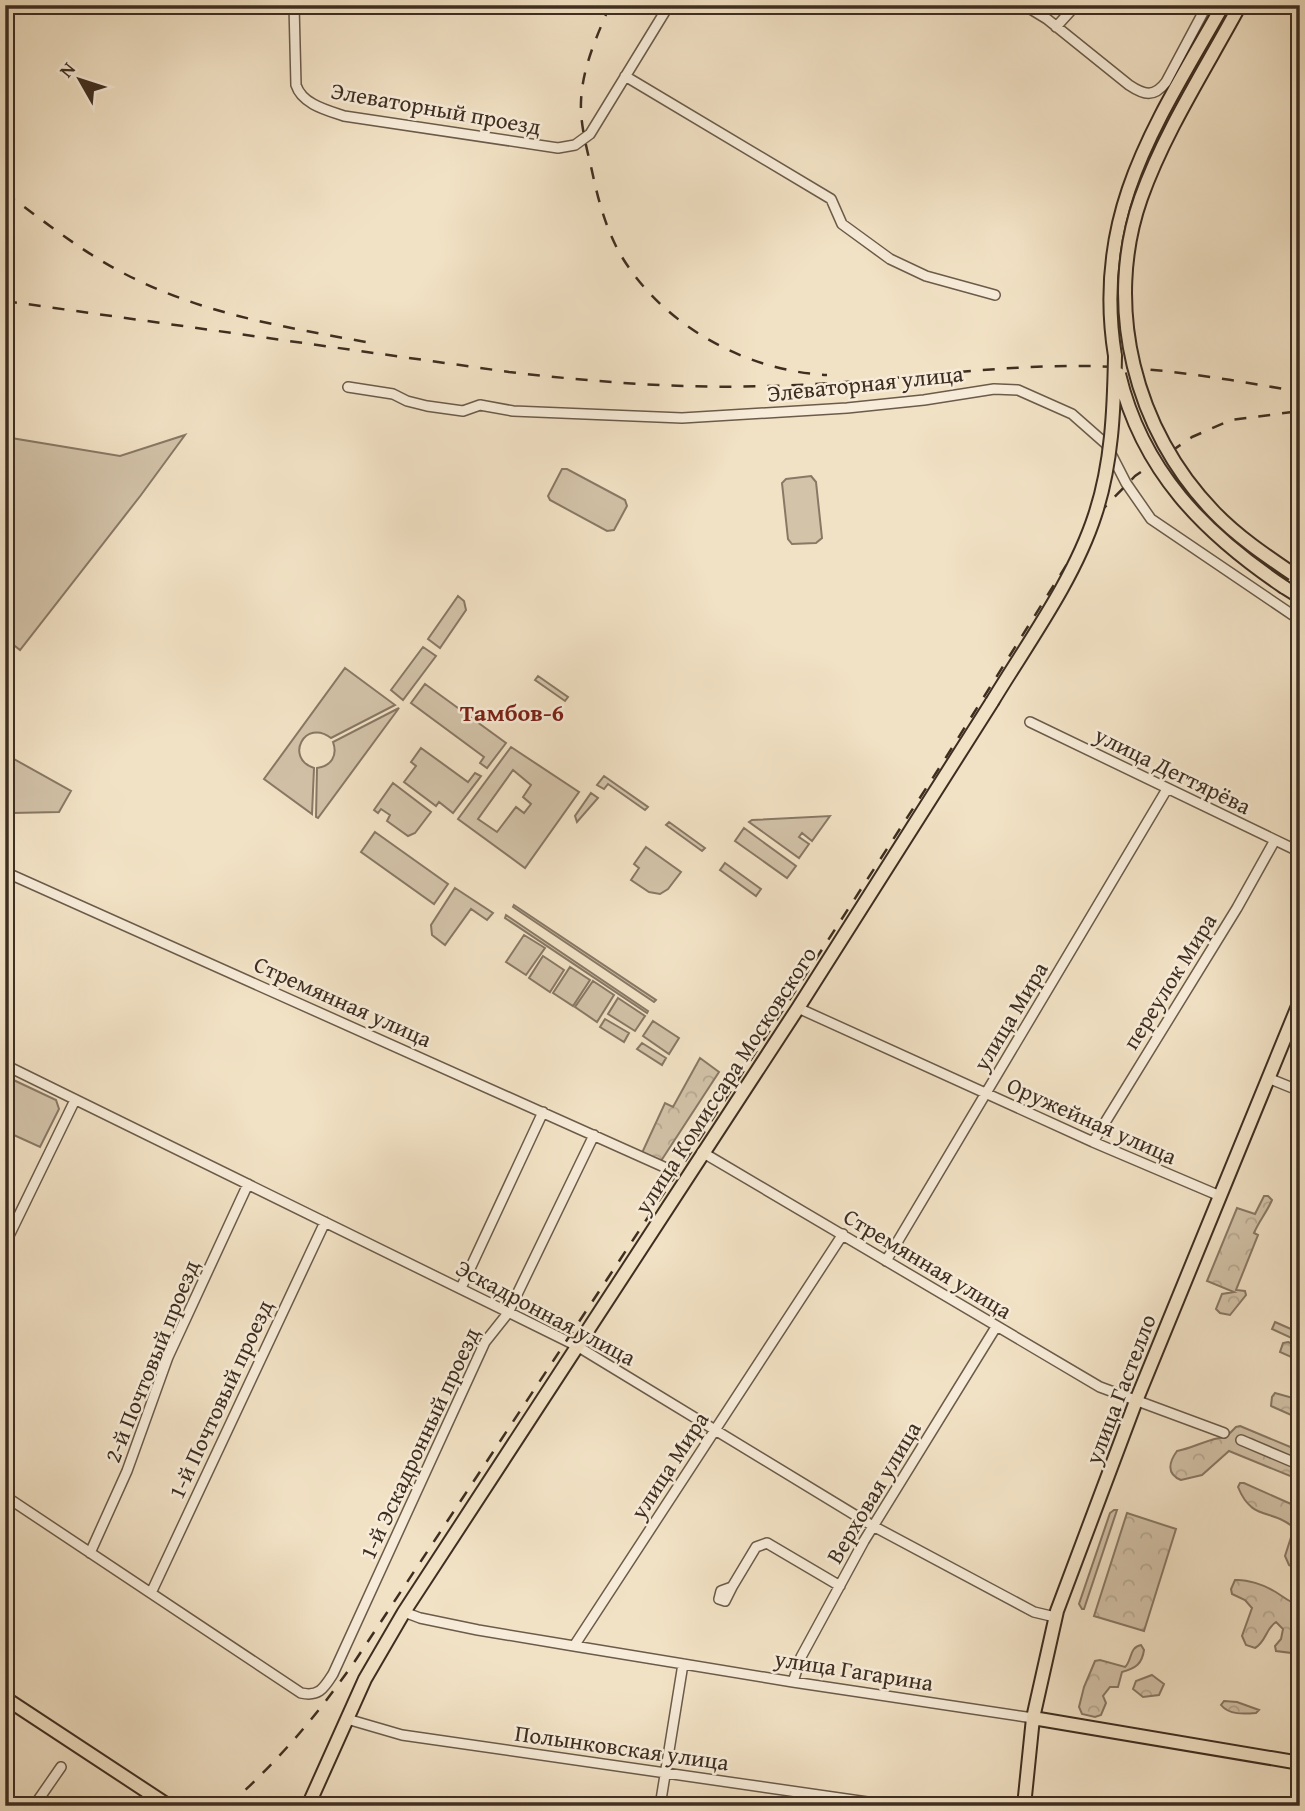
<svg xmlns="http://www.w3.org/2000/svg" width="1305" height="1811" font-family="'Gentium Book Plus',serif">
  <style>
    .grass { fill: #d3c3a9; stroke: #887865; stroke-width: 2; fill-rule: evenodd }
    .forest { fill: url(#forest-crowns); stroke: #887865; stroke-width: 2 }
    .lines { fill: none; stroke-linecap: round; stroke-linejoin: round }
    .minor-casing { stroke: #6b5b4a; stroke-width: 12 }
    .major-casing { stroke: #3e2e21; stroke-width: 16 }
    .minor { stroke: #f7ecd9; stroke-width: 9 }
    .major { stroke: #f2e2c5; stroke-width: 12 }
    .rail { stroke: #3e2e21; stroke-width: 2.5; stroke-dasharray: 12 12; stroke-linecap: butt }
    .major-bridge-casing { stroke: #3e2e21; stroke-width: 16; stroke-linecap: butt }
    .major-bridge { stroke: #f2e2c5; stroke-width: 12 }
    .labels { text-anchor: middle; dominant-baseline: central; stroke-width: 5; stroke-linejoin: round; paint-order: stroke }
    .street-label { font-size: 23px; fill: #3e2e21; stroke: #f7ecd9 }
    .neighbourhood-label { font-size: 24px; font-weight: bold; fill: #7a1f14; stroke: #f7ecd9 }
  </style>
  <defs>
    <pattern id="forest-crowns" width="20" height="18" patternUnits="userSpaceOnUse" patternTransform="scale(1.75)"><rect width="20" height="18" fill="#d3c3a9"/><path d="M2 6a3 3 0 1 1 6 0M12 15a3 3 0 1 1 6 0" fill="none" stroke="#b6a891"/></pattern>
  </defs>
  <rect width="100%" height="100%" fill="#f2e2c5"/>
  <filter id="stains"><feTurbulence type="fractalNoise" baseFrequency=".00286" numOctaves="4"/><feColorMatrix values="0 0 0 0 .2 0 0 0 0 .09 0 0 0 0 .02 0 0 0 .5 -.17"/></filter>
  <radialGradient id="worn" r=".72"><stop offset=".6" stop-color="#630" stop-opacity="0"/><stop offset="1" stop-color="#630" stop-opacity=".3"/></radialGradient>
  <!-- grass -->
  <path class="grass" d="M185,435L141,495L20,650L5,638V437L120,456Z
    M562,469H567L625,500L627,506L614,530L607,531L550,500L548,496Z
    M811,476L816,482L822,538L816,543L792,544L788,539L782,483L786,479Z
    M458,596L464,601L466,610L440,648L428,639Z
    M423,647L436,656L403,700L391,690Z
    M345,668L395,705L331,738C305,718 284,758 314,768L312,814L264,779Z
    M538,676L568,697L565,701L535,680Z
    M425,684L506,743L487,768L480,763L484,757L411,703Z
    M399,708L318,818L316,817L317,768C331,766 338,756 333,742Z
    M511,747L579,792L525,868L458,819ZM513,770L531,785L523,797L531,804L524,813L516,807L497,832L478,819Z
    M421,748L468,782L475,773L481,776L453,813L439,802L436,806L404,782L416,766L411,762Z
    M5,754L71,791L59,812L12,813L5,821Z
    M604,776L648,807L645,810L608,784L604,789L597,785Z
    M393,783L431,812L415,833L408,836L387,821L390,815L381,809L378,813L374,810Z
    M591,793L598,798L577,822L575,816Z
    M830,816L812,841L802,833L799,837L809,844L799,858L749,822L752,820Z
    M669,822L705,848L702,851L666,825Z
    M744,828L796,866L787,878L735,841Z
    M375,832L448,884L434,904L361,852Z
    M646,847L681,872L668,889L660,894L649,892L631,880L639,868L634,864Z
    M725,863L761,889L756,896L720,870Z
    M455,888L493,913L487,920L471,909L445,945L432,935L431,925Z
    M514,905L656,1000L654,1002L513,907Z
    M506,915L648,1011L647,1013L505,918Z
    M524,935L545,948L526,975L506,962Z
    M543,956L564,970L550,992L529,978Z
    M570,967L590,980L573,1006L553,993Z
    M593,981L614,995L597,1022L575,1007Z
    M618,998L645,1016L635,1031L608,1014Z
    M605,1019L629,1033L624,1042L600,1027Z
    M653,1021L679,1038L669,1054L643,1036Z
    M642,1043L666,1058L662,1065L637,1049Z
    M5,1076L56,1100L59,1109L40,1147L5,1131Z
    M1275,1322L1300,1333V1342L1272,1329Z
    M1114,1510H1117L1084,1609H1082L1079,1604L1110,1513Z"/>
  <!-- forest -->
  <path class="forest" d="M700,1058L719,1072L659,1164L641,1155L665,1103L673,1107Z
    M1264,1196H1268L1272,1200C1267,1212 1259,1221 1254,1233L1258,1235L1236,1290L1245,1291L1246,1295L1230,1315L1220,1313L1216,1309L1222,1294L1234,1292L1207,1281L1237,1208L1255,1214Z
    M1288,1342L1300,1347V1361L1280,1352L1283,1343Z
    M1275,1393L1300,1400V1419L1271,1406L1272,1397Z
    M1240,1426L1300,1451V1480L1229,1451L1202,1475L1181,1480C1166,1474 1169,1462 1177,1451C1194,1448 1209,1438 1226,1437L1236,1427Z
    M1240,1483H1244L1300,1508V1537L1296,1548L1300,1553V1571L1289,1565L1285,1556L1294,1528C1272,1508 1252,1522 1238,1487Z
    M1127,1513L1176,1529L1144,1631L1094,1616Z
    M1235,1580C1247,1579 1264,1585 1274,1591C1283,1596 1289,1603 1300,1605V1619L1295,1623L1300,1631V1654L1276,1651L1275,1646L1281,1639L1283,1629L1276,1622C1266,1628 1266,1642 1255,1648L1246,1645L1242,1636L1252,1608L1245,1600L1232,1594L1231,1589Z
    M1141,1645L1144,1650C1142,1664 1136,1668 1122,1672L1118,1687H1110L1103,1696L1106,1703L1101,1715L1095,1717L1082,1714L1079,1707L1084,1687L1095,1661L1100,1660L1125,1667C1132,1661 1129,1647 1141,1645Z
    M1152,1675L1164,1684L1159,1695L1143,1697L1133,1689L1136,1681Z
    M1224,1701L1237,1702L1259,1710L1256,1713C1244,1714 1229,1715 1221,1705Z"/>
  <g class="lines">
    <defs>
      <path id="minor" d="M294,5L296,85C302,104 326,110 344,116L558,148L575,145L590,134L669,5
        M1024,5L1047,19L1129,85C1144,95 1154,98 1166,82L1207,5
        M1056,27L1076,5
        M625,76L831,199L842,224L890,259L926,276L995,295
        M348,387L393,394L407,401L427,406L463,411L480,405L513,411L682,418L847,408L924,400L994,389L1018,390L1072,414L1106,444L1126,483L1151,519L1300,620
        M1030,722L1300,852
        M5,872L664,1167
        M798,1008L1093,1142L1220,1196
        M5,1065L577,1346L873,1526L1034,1612L1055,1617
        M1268,1078L1300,1091
        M1093,1142L1237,908L1275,840
        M702,1152L1100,1387L1224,1433
        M5,1244L75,1100
        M886,1261L1167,789
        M461,1288L543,1112
        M1241,1440L1300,1465
        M5,1496L301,1693C319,1697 324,1688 333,1674L485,1342L508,1313L594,1135
        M90,1553L127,1471L168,1357L248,1184
        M732,1587L725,1601L719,1599L721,1591L732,1587L756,1547L767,1543L840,1586
        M151,1593L325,1222
        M404,1612L420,1618L478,1630L574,1646L793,1682L1033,1718
        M574,1646L843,1234
        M793,1682L801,1657L864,1541L996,1327
        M347,1719L402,1735L895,1806
        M34,1806L61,1767
        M660,1806L683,1664"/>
      <path id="major" d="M1115,356C1092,213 1156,124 1223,5
        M1284,587L1300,597
        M5,1698L169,1806
        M1033,1718L1300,1763
        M308,1806L365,1679L404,1612L798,1008L992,702
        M1024,1806L1033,1718L1057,1611L1136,1401L1300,1001"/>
    </defs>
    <!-- minor casing -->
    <use href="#minor" class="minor-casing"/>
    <!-- major casing -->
    <use href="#major" class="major-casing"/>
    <!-- minor -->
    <use href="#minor" class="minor"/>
    <!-- major -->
    <use href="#major" class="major"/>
    <!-- rail -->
    <path class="rail" d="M610,5C597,36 582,68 581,102C580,124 587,149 592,171C598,199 605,226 619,252C660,324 745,371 827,375
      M5,193C44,221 82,252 125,274C200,313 283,327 366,342
      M5,301L509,372C595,382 682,389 768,386C874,384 979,365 1085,366C1157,367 1229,379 1300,392
      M228,1806C280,1759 315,1718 355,1661L699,1140L945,759L1099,513L1135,476L1192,437L1231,420L1300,411"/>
    <defs>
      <path id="major-bridge" d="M1240,5C1206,68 1165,131 1141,198C1103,306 1135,431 1214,512C1237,536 1265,555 1293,574
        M1119,374C1142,471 1204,533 1284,587
        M992,702C1027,644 1074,580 1095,515C1112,464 1114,409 1115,356"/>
    </defs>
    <!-- major-bridge casing -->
    <use href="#major-bridge" class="major-bridge-casing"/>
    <!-- major-bridge -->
    <use href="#major-bridge" class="major-bridge"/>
  </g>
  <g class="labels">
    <!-- street labels -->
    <g class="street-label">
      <text transform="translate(436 108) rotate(10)">Элеваторный проезд</text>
      <text transform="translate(865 383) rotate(-6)">Элеваторная улица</text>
      <text transform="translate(1173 770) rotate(26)">улица Дегтярёва</text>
      <text transform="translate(1169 981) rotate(-58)">переулок Мира</text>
      <text transform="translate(343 1001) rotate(24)">Стремянная улица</text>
      <text transform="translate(1010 1016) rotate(-59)">улица Мира</text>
      <text transform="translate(725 1080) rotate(-57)">улица Комиссара Московского</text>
      <text transform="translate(1092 1120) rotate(24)">Оружейная улица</text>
      <text transform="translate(928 1263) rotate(31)">Стремянная улица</text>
      <text transform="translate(546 1312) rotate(28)">Эскадронная улица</text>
      <text transform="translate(151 1361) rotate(-68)">2-й Почтовый проезд</text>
      <text transform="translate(1120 1389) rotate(-69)">улица Гастелло</text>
      <text transform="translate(220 1399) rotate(-65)">1-й Почтовый проезд</text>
      <text transform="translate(419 1443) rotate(-65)">1-й Эскадронный проезд</text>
      <text transform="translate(669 1465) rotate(-57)">улица Мира</text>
      <text transform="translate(873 1492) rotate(-59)">Верховая улица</text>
      <text transform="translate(854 1670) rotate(9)">улица Гагарина</text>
      <text transform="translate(622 1747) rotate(8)">Полынковская улица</text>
    </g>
    <!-- neighbourhood labels -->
    <g class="neighbourhood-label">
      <text x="512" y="712">Тамбов-6</text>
    </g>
  </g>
  <!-- margin -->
  <rect width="1305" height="1811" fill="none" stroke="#f2e2c5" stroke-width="28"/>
  <rect x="7" y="7" width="1291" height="1797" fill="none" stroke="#3e2e21" stroke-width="3.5"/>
  <rect x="14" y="14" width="1277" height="1783" fill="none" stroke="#3e2e21" stroke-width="2"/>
  <!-- north arrow -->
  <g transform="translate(80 80) rotate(309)" stroke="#f7ecd9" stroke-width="5" paint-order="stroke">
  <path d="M0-5L12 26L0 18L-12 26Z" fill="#3e2e21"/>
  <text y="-10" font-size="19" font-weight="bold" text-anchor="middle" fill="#3e2e21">N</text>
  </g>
  <rect width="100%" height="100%" filter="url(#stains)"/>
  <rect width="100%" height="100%" fill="url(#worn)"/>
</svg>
